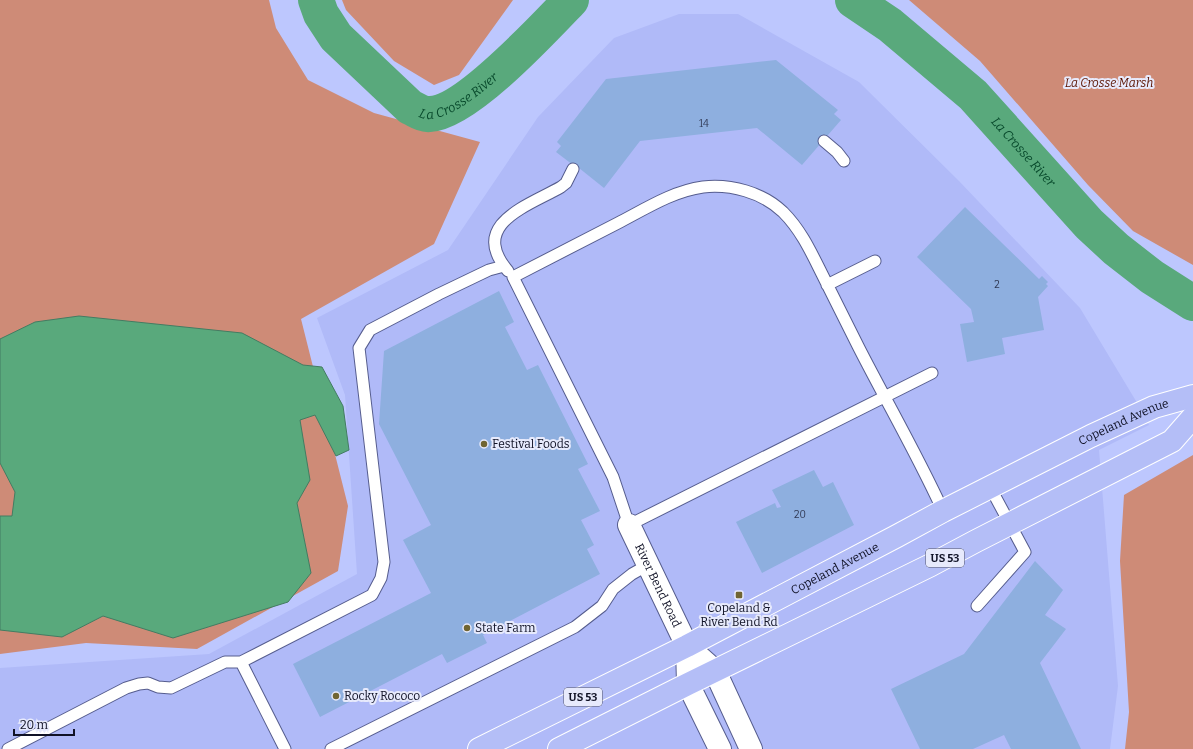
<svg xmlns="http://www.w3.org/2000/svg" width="1193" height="749" font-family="Bitter,serif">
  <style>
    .built { fill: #b0baf8 }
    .green { fill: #ce8b77 }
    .water { fill: #59a97c; stroke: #437c62 }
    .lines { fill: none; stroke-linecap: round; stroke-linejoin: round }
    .river { stroke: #59a97c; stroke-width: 36 }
    .building { fill: #8eafdf }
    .lane-casing { stroke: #565d8e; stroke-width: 13 }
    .street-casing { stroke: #565d8e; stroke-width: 24 }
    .highway-casing { stroke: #fff; stroke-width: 24 }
    .lane { stroke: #fff; stroke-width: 11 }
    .street { stroke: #fff; stroke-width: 22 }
    .highway { stroke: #b4bef7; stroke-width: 22 }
    .poi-dot { fill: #706532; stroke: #e7eafc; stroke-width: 1.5 }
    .labels { text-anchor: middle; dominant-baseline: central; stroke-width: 4; stroke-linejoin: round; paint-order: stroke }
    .number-label { font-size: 10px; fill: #303954 }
    .shield { fill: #e7eafc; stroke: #505366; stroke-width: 1 }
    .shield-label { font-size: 11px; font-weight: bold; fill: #101226 }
    .park-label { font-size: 12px; font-style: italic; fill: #5a1300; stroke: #e7eafc }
    .street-label { font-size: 12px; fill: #101226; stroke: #e7eafc }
    .poi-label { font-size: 12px; fill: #101226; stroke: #e7eafc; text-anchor: start }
    .water-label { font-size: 13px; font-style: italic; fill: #084a2c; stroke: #e7eafc }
  </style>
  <rect width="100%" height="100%" fill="#bdc7fe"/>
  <!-- built -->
  <path class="built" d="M679,14H738L859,82L959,181L1080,308L1142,411L1149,425L1099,450L1118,686L1110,749H0V668L209,654L357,574L345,395L317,318L448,250L538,117L614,38Z"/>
  <!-- green -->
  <path class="green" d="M0,0H269L276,28L308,80L374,113L480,142L434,244L301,319L348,506L338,571L197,649L86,643L0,654Z
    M342,0H513L459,75L434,85L394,61L346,10Z
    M909,0H1193V265L1133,231L1088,185L980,61Z
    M1193,455V749H1125L1129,712L1120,561L1124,495Z"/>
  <!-- water -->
  <path class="water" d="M79,316L242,333L303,365L322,367L343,406L349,450L336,456L315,415L300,420L310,480L297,503L311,573L288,602L173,638L103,616L62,637L0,630V516H12L15,492L0,463V339L35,322Z"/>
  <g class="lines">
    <!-- river -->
    <g class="river">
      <path id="s1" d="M316,0L321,14L336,37L410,107C417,110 423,115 430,114C466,113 545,27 571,0"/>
      <path id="s2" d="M853,0L890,25L973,95L1089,224L1116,249L1152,277L1193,303"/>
    </g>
  </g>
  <!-- building -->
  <path class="building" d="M776,60L838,110L834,114L841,120L802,165L757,128L640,141L604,188L574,164L573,165L556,152L561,146L557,142L606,79Z
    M965,207L1039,279L1042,276L1048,282L1046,284L1048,286L1038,297L1044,330L1002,338L1005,354L967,362L960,324L974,322L971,309L917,257Z
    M499,291L514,322L505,327L527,370L538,365L588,464L578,469L600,511L581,520L594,545L587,549L600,574L483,635L487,643L447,663L442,654L320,717L293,664L431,593L403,540L431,525L379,424L384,351Z
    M814,470L823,487L833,482L854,525L762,573L736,522L775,503L777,508L781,507L772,490Z
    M1035,561L1063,590L1045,615L1066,629L1040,663L1081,749H1011L1004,735L973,749H920L891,689L964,654Z"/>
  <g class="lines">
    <defs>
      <path id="lane" d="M824,141L837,152L844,161
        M508,271C468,224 528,206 561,187L566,183L573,169
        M827,285L875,261
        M932,373C831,423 730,474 629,525L613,477L513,277C548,259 583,241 618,223C645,209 673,191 703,187C731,184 762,192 783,212C801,230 811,252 822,274C834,298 846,322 858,346C886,401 917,454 943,511
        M977,606L1025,552L990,487
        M241,662L285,749
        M8,749L126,688L139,684L148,683L158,687L171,688L225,662H241L372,595L381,578L384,562L359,348L370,330L439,294L489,270L504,266
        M331,749L575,627L602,606L613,589L632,574L648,565"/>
      <g id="street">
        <path id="s3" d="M629,525L687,646L715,671L751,749"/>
        <path d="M687,646L688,684L720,749"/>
      </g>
      <g id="highway">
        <path id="s4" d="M479,749L687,646L897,536L943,511L1091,436L1154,407L1193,396"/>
        <path d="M559,749L688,684L931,565L976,541L1172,441L1193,417"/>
      </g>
    </defs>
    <!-- lane casing -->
    <use href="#lane" class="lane-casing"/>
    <!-- street casing -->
    <use href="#street" class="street-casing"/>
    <!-- highway casing -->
    <use href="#highway" class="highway-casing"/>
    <!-- lane -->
    <use href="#lane" class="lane"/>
    <!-- street -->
    <use href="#street" class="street"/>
    <!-- highway -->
    <use href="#highway" class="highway"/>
  </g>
  <!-- markers -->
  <g class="poi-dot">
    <circle cx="484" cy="444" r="4"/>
    <rect x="735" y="591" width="8" height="8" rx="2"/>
    <circle cx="467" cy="628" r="4"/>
    <circle cx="336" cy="696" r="4"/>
  </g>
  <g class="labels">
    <!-- number labels -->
    <g class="number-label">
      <text x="704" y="124">14</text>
      <text x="997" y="285">2</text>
      <text x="800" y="515">20</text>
    </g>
    <!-- shield labels -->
    <g class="shield">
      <rect x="926" y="549" width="38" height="18" rx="3"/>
      <rect x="564" y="688" width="38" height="18" rx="3"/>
    </g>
    <g class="shield-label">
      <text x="945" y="558">US 53</text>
      <text x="583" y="697">US 53</text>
    </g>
    <!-- park labels -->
    <g class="park-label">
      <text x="1109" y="83">La Crosse Marsh</text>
    </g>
    <!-- street labels -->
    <g class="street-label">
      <text stroke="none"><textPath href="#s4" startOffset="723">Copeland Avenue</textPath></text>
      <text stroke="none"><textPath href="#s4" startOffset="399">Copeland Avenue</textPath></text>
      <text stroke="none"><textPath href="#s3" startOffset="67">River Bend Road</textPath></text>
    </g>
    <!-- poi labels -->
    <g class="poi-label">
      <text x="492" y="444">Festival Foods</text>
      <text x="739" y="608" text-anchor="middle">Copeland &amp;<tspan x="739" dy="14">River Bend Rd</tspan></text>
      <text x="475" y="628">State Farm</text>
      <text x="344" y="696">Rocky Rococo</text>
    </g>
    <!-- water labels -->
    <g class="water-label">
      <text stroke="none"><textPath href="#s1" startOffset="199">La Crosse River</textPath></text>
      <text stroke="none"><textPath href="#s2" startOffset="229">La Crosse River</textPath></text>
    </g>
  </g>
  <!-- scale -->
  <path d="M14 729v6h60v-6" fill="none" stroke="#101226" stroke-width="2"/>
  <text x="20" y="729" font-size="12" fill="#101226" stroke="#e7eafc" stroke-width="3" paint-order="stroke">20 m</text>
</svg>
